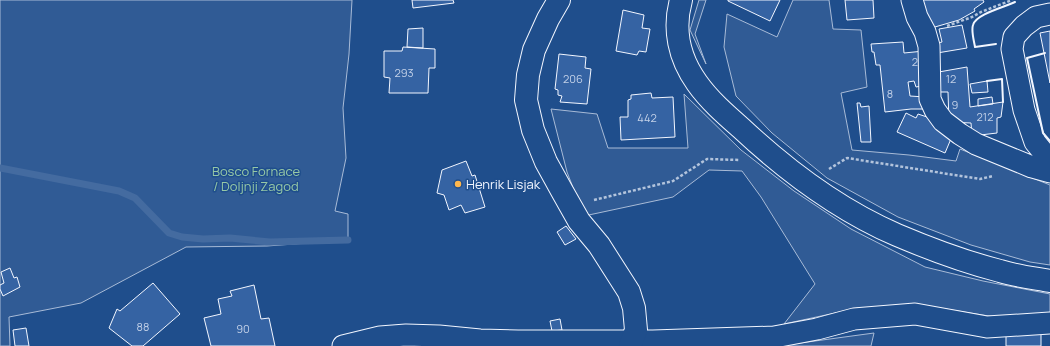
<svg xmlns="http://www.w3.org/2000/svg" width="1050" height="346" font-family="Manrope,sans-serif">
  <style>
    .built { fill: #305b95; stroke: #a8bbd7 }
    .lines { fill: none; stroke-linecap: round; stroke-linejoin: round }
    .stream { stroke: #446ba0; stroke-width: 7 }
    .building { fill: #3563a3; stroke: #f2f6ff }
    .minor-casing { stroke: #f2f6ff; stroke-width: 23 }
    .secondary-casing { stroke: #f2f6ff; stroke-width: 24 }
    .path { stroke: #b3c4dc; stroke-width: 2.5; stroke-dasharray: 3 2; stroke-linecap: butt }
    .minor { stroke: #1f4e8c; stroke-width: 21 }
    .secondary { stroke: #1f4e8c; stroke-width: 22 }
    .wall { stroke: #f2f6ff; stroke-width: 2 }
    .poi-dot { fill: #ffb74d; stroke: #1f4e8c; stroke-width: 1.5 }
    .labels { text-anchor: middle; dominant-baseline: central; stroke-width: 3; stroke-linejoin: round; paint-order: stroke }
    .number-label { font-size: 11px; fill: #c3d1e8 }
    .park-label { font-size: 13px; fill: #97c8a6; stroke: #1f4e8c }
    .poi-label { font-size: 13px; fill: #f2f6ff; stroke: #1f4e8c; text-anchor: start }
  </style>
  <rect width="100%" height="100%" fill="#1f4e8c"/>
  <!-- built -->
  <path class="built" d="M0,0H352L349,54L343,108L346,158L335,211L348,214V240L267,246L186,247L81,303L9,317L10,346H0Z
    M699,0H706L695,34L706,64L690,30Z
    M793,0H829L833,29L861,30L867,87L841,93L852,150L909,155L956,161L960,149L1050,185V265L1030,262L971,245L898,217L827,178L772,133L736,96L724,47L727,14L777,37Z
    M684,94L741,150L794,191L851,229L925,267L983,281L1050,294V314L995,317L927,306L858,308L784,324L815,284L761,197L742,171L709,170L673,197L584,216L567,172L551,109L597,114L608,148H688Z
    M874,333L871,346H778Z"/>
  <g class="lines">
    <!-- stream -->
    <path class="stream" d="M0,168L119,191L135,198L169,233L182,237L203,239L230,238L270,242L348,240"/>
  </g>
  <!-- building -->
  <path class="building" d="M412,0H453L454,3L413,8Z
    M728,0H780L770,21L728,1Z
    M845,0H873L874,18L847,20Z
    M917,0H983L984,2L974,9L975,11L959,20L928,29Z
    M623,10L644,15L642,28L650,29L646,52L639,51L637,55L616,51Z
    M962,25L967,48L937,53L934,44L942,42L939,29Z
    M423,28V48L407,47L408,29Z
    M1050,31V83L1040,33Z
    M903,42L904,53L924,51L927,85L916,87L914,81L908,82L910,96L925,97L924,109H911L885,112L880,65H876L874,52H872L871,44Z
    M403,47L435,49V68H429L428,93H389L390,78L384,77V51H402Z
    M559,54L586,57L585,68L591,69L587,104L560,102L562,96L558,95V90L555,89Z
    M967,67L970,107L1003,102L1001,117L997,118V133L972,136L971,123L949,122L948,92H936L933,73Z
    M987,81L988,92L972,93L970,84Z
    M651,93L652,98L673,97L675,137L621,140L620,117H628V100L631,99V95Z
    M992,97L993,104L978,106V99Z
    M857,103H860L861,107L869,106L871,142H861Z
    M906,113L916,118L918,114L939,121L953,134L945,153L897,132Z
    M466,161L472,176L475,175L485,207L465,213L461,205L449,210L444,195L437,193L442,170Z
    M566,226L576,239L565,245L557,232Z
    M10,268L14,278L17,277L20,287L3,296L0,289V285L4,283L1,272Z
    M153,283L180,314L143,346H132L109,328L117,309L120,311Z
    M254,285L261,319L269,318L275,346H211L204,318L221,314L218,299L232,296L230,291Z
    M560,319L562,330L552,331L550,321Z
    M26,328L29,346H15L13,330Z
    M1041,330V346H1006V331Z"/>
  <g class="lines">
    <defs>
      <path id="minor" d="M912,0L917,17L925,32L929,46L930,99L935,110L943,121L960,134L976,144L1032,167L1050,172
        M1050,14L1036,17L1024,26L1014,37L1012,49L1024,110L1035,142L1044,153L1050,156
        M343,346L380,337L406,335L439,336L480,340L518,341H653L774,337L817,329L854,319L915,314L987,327L1050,323"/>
      <path id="secondary" d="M559,0L548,19L534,50L528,75L526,100L533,130L546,162L562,191L579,221L599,245L629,292L634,308L636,330L630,346
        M681,0C673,29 679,58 697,83C709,100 725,114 741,128C787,171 839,210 897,235C930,249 965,262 1000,271C1016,276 1033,278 1050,281"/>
    </defs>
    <!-- minor casing -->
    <use href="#minor" class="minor-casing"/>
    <!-- secondary casing -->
    <use href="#secondary" class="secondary-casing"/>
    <!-- path -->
    <path class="path" d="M947,26L972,17L981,12L1012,0
      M829,169L847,158L980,179L993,176
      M594,200L673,181L707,159L740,160"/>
    <!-- minor -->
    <use href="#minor" class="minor"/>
    <!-- secondary -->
    <use href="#secondary" class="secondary"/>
    <!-- wall -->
    <path class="wall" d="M996,44L975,47C974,41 971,31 973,25C976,14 1005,7 1015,2
      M1045,53L1027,58L1043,133L1050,141
      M987,81L1002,79L1003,102"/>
  </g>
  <!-- markers -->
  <circle class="poi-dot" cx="458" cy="184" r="4"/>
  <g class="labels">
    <!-- number labels -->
    <g class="number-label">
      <text x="915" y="61">2</text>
      <text x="404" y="72">293</text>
      <text x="573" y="78">206</text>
      <text x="951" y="78">12</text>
      <text x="890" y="93">8</text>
      <text x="955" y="104">9</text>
      <text x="985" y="116">212</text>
      <text x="647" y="117">442</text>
      <text x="143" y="326">88</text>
      <text x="243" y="328">90</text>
    </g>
    <!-- park labels -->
    <g class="park-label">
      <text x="256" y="171">Bosco Fornace<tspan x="256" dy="15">/ Doljnji Zagod</tspan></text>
    </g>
    <!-- poi labels -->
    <g class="poi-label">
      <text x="466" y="184">Henrik Lisjak</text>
    </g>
  </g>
</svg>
